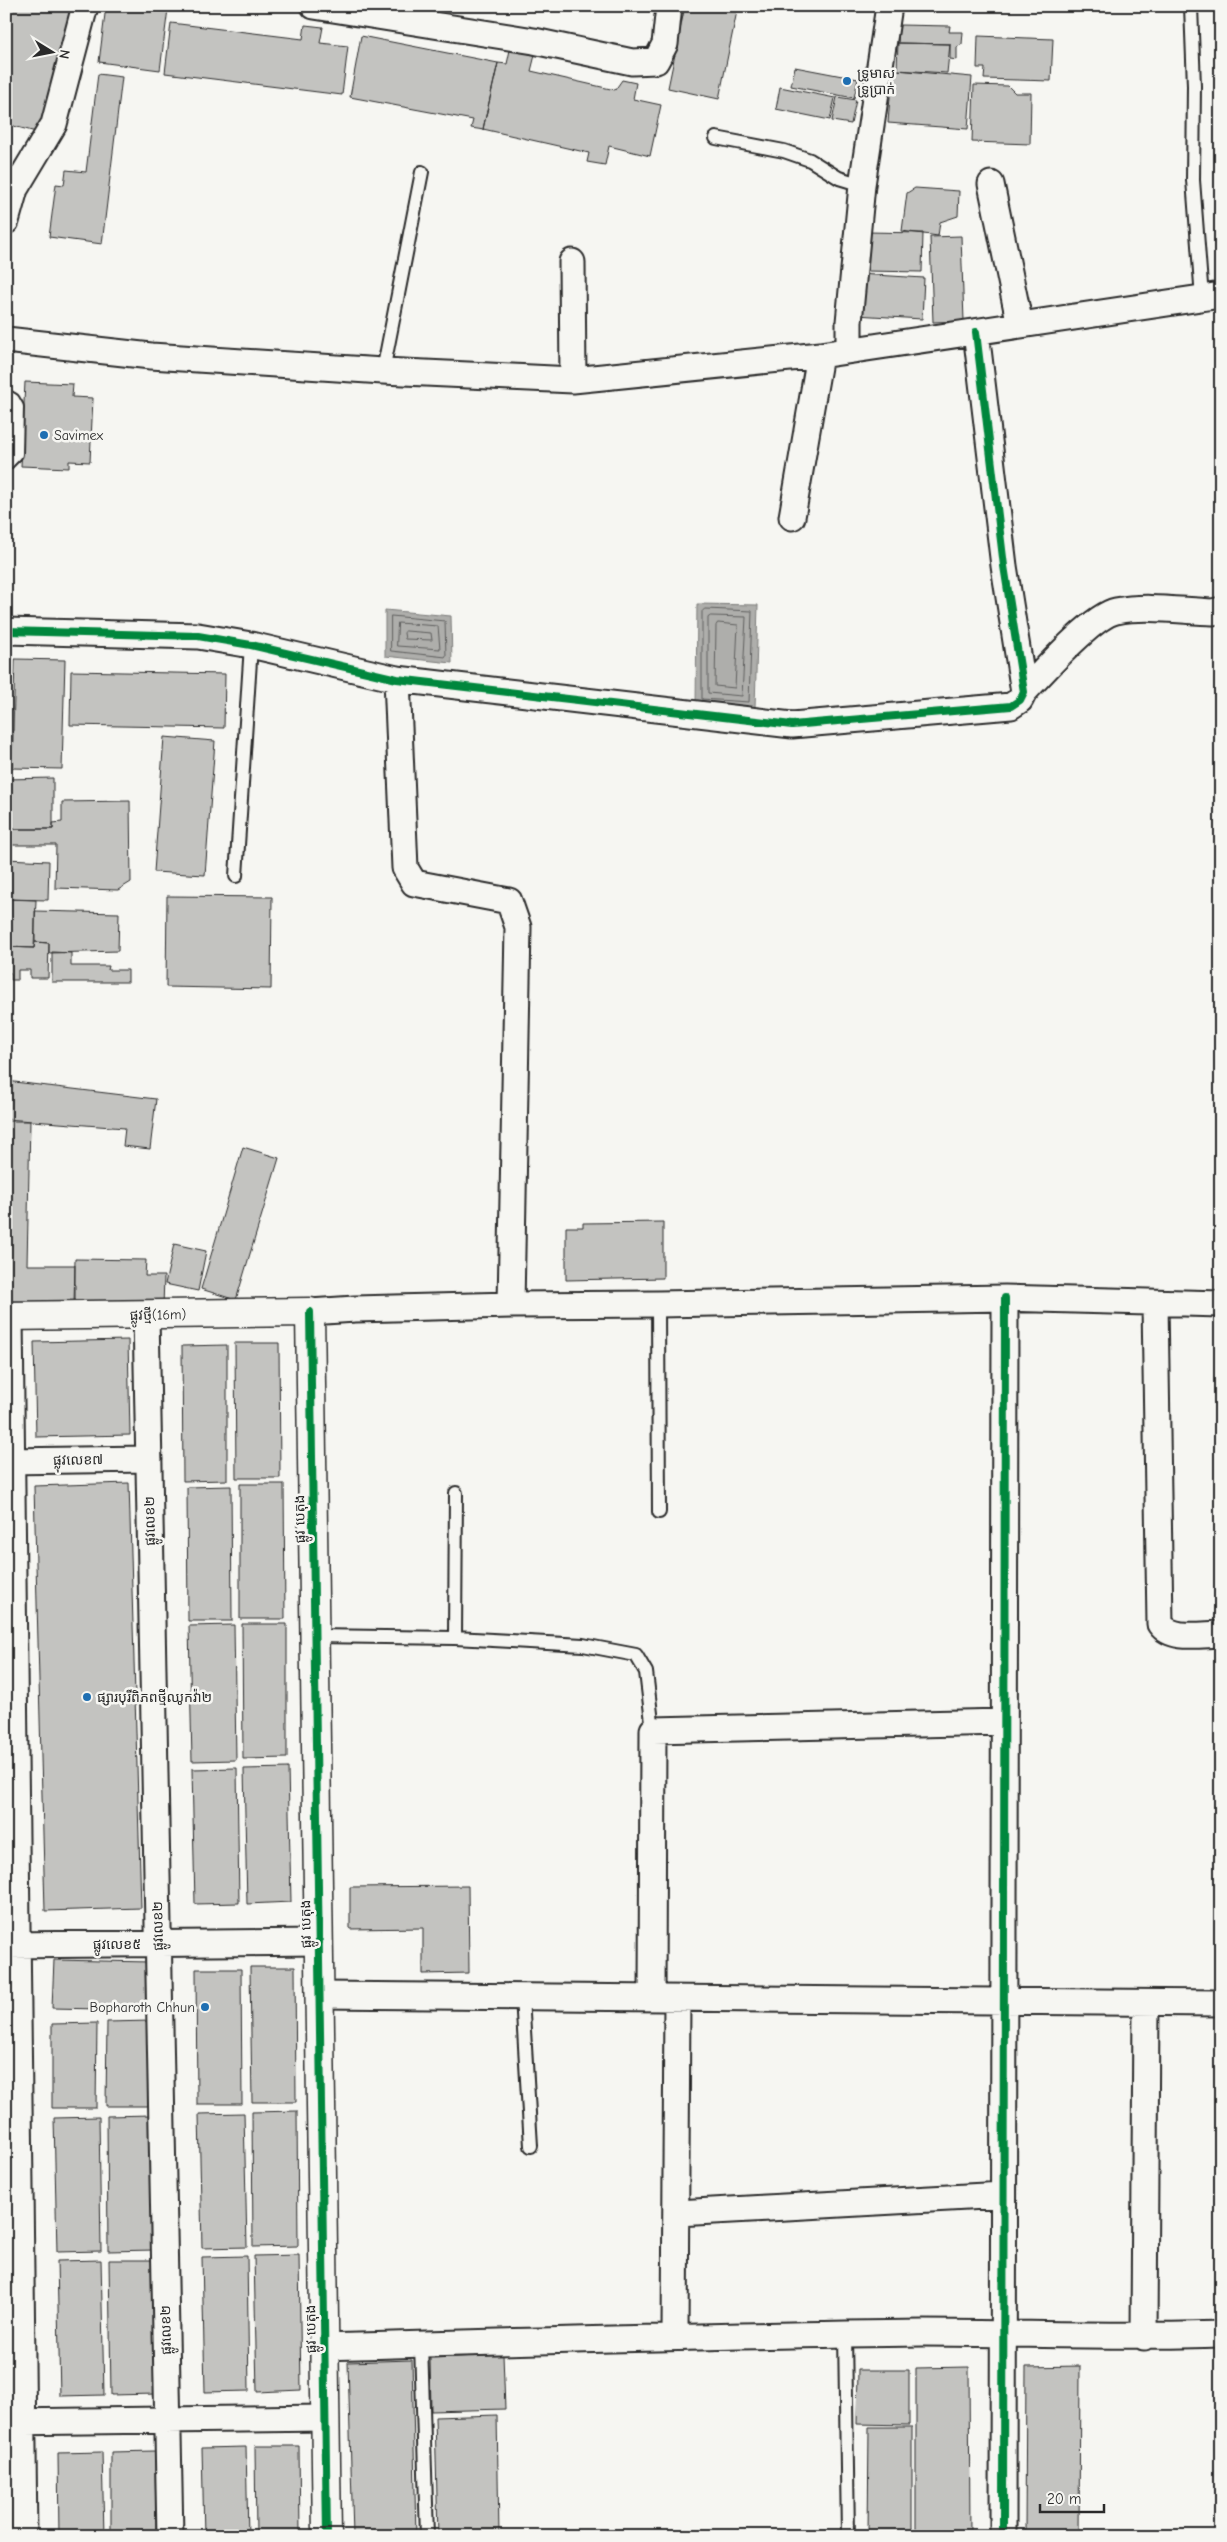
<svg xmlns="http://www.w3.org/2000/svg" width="1227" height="2542" font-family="'Comic Neue','Noto Sans Khmer',sans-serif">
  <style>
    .water { fill: #aeaeab; stroke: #7a7a78 }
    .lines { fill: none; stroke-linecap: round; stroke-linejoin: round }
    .shore { stroke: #5f5f5e; stroke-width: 1 }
    .building { fill: #c3c3c0; stroke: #2b2b2b }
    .service-casing { stroke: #2b2b2b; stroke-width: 16 }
    .minor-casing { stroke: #2b2b2b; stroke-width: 29 }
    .tertiary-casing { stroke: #2b2b2b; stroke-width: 31 }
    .service { stroke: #f6f6f2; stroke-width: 12 }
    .minor { stroke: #f6f6f2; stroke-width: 25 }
    .tertiary { stroke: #f6f6f2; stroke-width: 28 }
    .cycleway-casing { stroke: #f6f6f2; stroke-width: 11 }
    .cycleway { stroke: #00873e; stroke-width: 8 }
    .poi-dot { fill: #1f6fb2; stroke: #f6f6f2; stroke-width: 2 }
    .labels { text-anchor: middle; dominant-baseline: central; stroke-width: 5; stroke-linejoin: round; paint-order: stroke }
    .poi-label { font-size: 14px; fill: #2b2b2b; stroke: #f6f6f2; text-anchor: start }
    .street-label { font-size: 14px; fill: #2b2b2b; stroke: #f6f6f2 }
  </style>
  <rect width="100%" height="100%" fill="#f6f6f2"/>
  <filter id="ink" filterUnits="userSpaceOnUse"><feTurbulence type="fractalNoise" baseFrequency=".02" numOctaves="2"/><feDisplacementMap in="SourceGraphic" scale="10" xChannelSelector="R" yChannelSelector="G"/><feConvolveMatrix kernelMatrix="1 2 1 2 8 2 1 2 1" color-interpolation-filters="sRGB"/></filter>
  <g filter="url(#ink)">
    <!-- water -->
    <path class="water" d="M697,604L758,605L755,708L696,705Z
      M385,610L451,616L452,663L385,656Z"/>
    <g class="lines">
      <!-- shore -->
      <path class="shore" d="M705,609L752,611L749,702L702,699V612Z
        M391,616L445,621L446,657L391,651Z
        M711,616L746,617L742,696L708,693V618Z
        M398,623L438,626L440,649L397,646Z
        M718,623L738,625L735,688L715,686L716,626Z
        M406,631L431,633L432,640L405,639L404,633Z"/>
    </g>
    <!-- building -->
    <path class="building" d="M6,6H72L40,133L6,124Z
      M106,6L168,9L160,70L99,62Z
      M685,6H738L719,99L668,88Z
      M171,23L303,39L305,25L323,27L320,43L348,46L342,95L165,73Z
      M899,25L950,26L949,32H963L962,44L957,47V60L950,59V44L898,43Z
      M361,36L498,63L483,129L484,130L471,128L473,120L350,97Z
      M978,36L1053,39L1051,81L984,79L985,68H977Z
      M898,43L950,44L947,73L897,70Z
      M510,50L535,55L531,71L615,90L622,80L636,83L633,99L661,105L650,156L609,146L605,165L587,162L589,153L483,129L498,63L507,64Z
      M795,67L858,79L854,98L791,86Z
      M897,70L972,77L968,129L888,123L892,71Z
      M98,74L122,77L102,244L49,237L56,184L64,185L66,170L86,172Z
      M974,85L1008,86L1015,93H1031L1030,144L972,142Z
      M780,87L835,98L830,120L776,109Z
      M837,97L856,100L851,124L832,121Z
      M915,188L959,191L958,216L940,222L938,236L902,231L907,193Z
      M867,232L923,233L922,272L867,271Z
      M961,236L964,321L933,322L930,237Z
      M858,274L924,278L922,319L856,315Z
      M25,382L73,384L72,397L93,398L90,462L69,461V468L21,466Z
      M15,659L65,660L62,769L12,768Z
      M71,671L225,674L224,728L70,725Z
      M164,737L215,741L205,875L154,872Z
      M53,778V829H6V779Z
      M130,801L131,882L118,890L55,888L56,845H11V829H53V823L62,822V802Z
      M6,859L49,861L48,900L6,899Z
      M167,896L272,897L271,989L166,987Z
      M6,899L36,900L34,948L6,947Z
      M35,911L119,913L118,951L49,953V943L35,942Z
      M35,942L49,943L48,978H30V970H18V980H11V973L6,972V947L34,948Z
      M52,952L71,953V966H109L108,970H128V982H52Z
      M6,1081L156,1099L150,1149L123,1146L125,1128L6,1119Z
      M6,1121H30L27,1265H75V1310L59,1302L6,1301Z
      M243,1147L279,1158L236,1300L201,1289Z
      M663,1222V1278L566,1280V1227H583V1223Z
      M174,1244L206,1251L198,1291L165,1284Z
      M75,1259L146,1260L145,1276H164L163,1307L74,1306Z
      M128,1340L130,1435L36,1437L34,1342Z
      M235,1343H279L280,1478H236Z
      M227,1345V1480L183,1481L182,1346Z
      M129,1483L141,1908L45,1911L34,1486Z
      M240,1484H284L285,1619H240Z
      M231,1486L232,1621H188L187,1487Z
      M242,1624H287V1758L243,1759Z
      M234,1625L236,1760L192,1761L189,1626Z
      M237,1768L239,1903L195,1904L192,1769Z
      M288,1768L291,1902L247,1904L244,1769Z
      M468,1886L469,1973L423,1974V1928L350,1929V1887Z
      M54,1960L149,1962L147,2010L52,2008Z
      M250,1967H295L296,2102H252Z
      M196,1969H241L242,2104H197Z
      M151,2021V2106H106L107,2022Z
      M97,2023L96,2108H52V2024Z
      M297,2111L298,2246L253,2247L252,2112Z
      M244,2113L247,2247L202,2248L199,2114Z
      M151,2115L153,2250L108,2251L107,2116Z
      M99,2117L101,2251L57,2252L54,2118Z
      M299,2255L301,2390L257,2392L254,2256Z
      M247,2256L249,2391L205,2392L202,2257Z
      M101,2260L104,2395L60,2396L57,2261Z
      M109,2260H153L156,2394L111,2395Z
      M503,2355L505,2409L431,2411L430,2358Z
      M412,2360L416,2536H353L348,2362Z
      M1080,2366L1079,2536H1025L1026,2367Z
      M969,2367L970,2536H916V2368Z
      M858,2370H909V2425L857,2424Z
      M497,2415L499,2536H438L435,2417Z
      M869,2427H912V2536H868Z
      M6,2444H8V2536H6Z
      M255,2446H299L300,2536H256Z
      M246,2447L248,2536H204L202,2448Z
      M155,2451L156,2536H111V2452Z
      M102,2452L104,2536H59L58,2453Z"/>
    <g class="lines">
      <defs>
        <path id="service" d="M1191,6L1194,86L1193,180L1202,298
          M716,138L784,151L810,160L839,178L862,185
          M383,371L422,172
          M6,396L13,400L17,407L16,454L6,464
          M236,876L251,645
          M658,1304L659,1512
          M314,1636L455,1638L583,1645L636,1655L646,1672L653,1730
          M455,1638L456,1493
          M522,1997L531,2146
          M845,2334L848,2536
          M421,2344L427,2536"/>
        <path id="minor" d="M314,6L534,41L632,62L656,61L665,44L669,6
          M991,184L1020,325
          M6,221L15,189L54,124L85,6
          M572,262L573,380
          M6,340L151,356L383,371L573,380L820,355L1221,295
          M849,349V322L862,185L889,6
          M792,517L820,355
          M6,631L198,636L251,645L397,679L792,725L1011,706L1020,700L1024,692L1004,566L976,332
          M397,679L405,868L414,883L509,901L518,927L511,1305
          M1024,692C1042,673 1092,616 1116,611C1147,605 1182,611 1213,612L1221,610
          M1155,1303L1160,1624C1172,1641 1202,1634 1221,1634
          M310,1312L355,1309L511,1305L658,1304L1005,1298L1221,1304
          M146,1315L170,2536
          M10,1316L24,2536
          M6,1461L149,1459
          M6,1945L318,1942
          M319,1995L1221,2003
          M652,1998L653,1730L1004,1722
          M677,2213L1003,2195
          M675,2335L677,1999
          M1144,2337L1146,2003
          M324,2347C524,2341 723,2335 923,2333C1023,2333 1122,2338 1221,2334
          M6,2422L325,2418
          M1003,2536L1005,1298"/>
        <path id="tertiary" d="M6,1316L310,1312L327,2536"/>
      </defs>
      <!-- service casing -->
      <use href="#service" class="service-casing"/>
      <!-- minor casing -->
      <use href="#minor" class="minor-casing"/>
      <!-- tertiary casing -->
      <use href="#tertiary" class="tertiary-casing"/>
      <!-- service -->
      <use href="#service" class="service"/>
      <!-- minor -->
      <use href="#minor" class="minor"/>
      <!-- tertiary -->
      <use href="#tertiary" class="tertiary"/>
      <defs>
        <path id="cycleway" d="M6,631L198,636L251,645L397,679L792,725L1011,706L1020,700L1024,692L1004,566L976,332
          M310,1312L327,2536
          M1003,2536L1005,1298"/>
      </defs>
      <!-- cycleway casing -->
      <use href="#cycleway" class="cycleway-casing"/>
      <!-- cycleway -->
      <use href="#cycleway" class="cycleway"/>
    </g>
  </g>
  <!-- markers -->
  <g class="poi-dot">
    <circle cx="847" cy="81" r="5"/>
    <circle cx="44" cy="435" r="5"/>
    <circle cx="87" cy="1697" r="5"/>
    <circle cx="205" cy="2007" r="5"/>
  </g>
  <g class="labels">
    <!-- poi labels -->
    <g class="poi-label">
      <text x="857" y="73">ទ្រូមាស<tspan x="857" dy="16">ទ្រូប្រាក់</tspan></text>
      <text x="54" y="435">Savimex</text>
      <text x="97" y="1697">ផ្សារបុរីពិភពថ្មីឈូកវ៉ា២</text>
      <text x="195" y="2007" text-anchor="end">Bopharoth Chhun</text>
    </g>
    <!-- street labels -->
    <g class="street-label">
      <text transform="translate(158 1315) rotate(-1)">ផ្លូវថ្មី(16m)</text>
      <text transform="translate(78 1460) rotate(-1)">ផ្លុវលេខ៧</text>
      <text transform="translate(300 1519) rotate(-91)">ផ្លូវ បេតុង</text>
      <text transform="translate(150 1521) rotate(-91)">ផ្លូវលេខ២</text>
      <text transform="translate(306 1924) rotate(-91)">ផ្លូវ បេតុង</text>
      <text transform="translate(158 1926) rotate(-91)">ផ្លូវលេខ២</text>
      <text x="117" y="1944">ផ្លូវលេខ៥</text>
      <text transform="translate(311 2329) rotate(-91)">ផ្លូវ បេតុង</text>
      <text transform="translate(166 2330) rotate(-91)">ផ្លូវលេខ២</text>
    </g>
  </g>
  <!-- margin -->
  <rect width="1227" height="2542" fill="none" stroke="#f6f6f2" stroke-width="25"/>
  <rect x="12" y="12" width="1202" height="2517" fill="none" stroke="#2b2b2b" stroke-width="2" filter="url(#ink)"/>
  <!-- north arrow -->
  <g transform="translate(52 52) rotate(100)" stroke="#f6f6f2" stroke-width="4" paint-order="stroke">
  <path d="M0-4L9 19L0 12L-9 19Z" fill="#2b2b2b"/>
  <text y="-8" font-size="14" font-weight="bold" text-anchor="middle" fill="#2b2b2b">N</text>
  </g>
  <!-- scale -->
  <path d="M1040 2504v8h64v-8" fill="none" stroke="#2b2b2b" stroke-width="2.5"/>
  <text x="1047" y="2504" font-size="15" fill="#2b2b2b" stroke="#f6f6f2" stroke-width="4" paint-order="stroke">20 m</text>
</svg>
